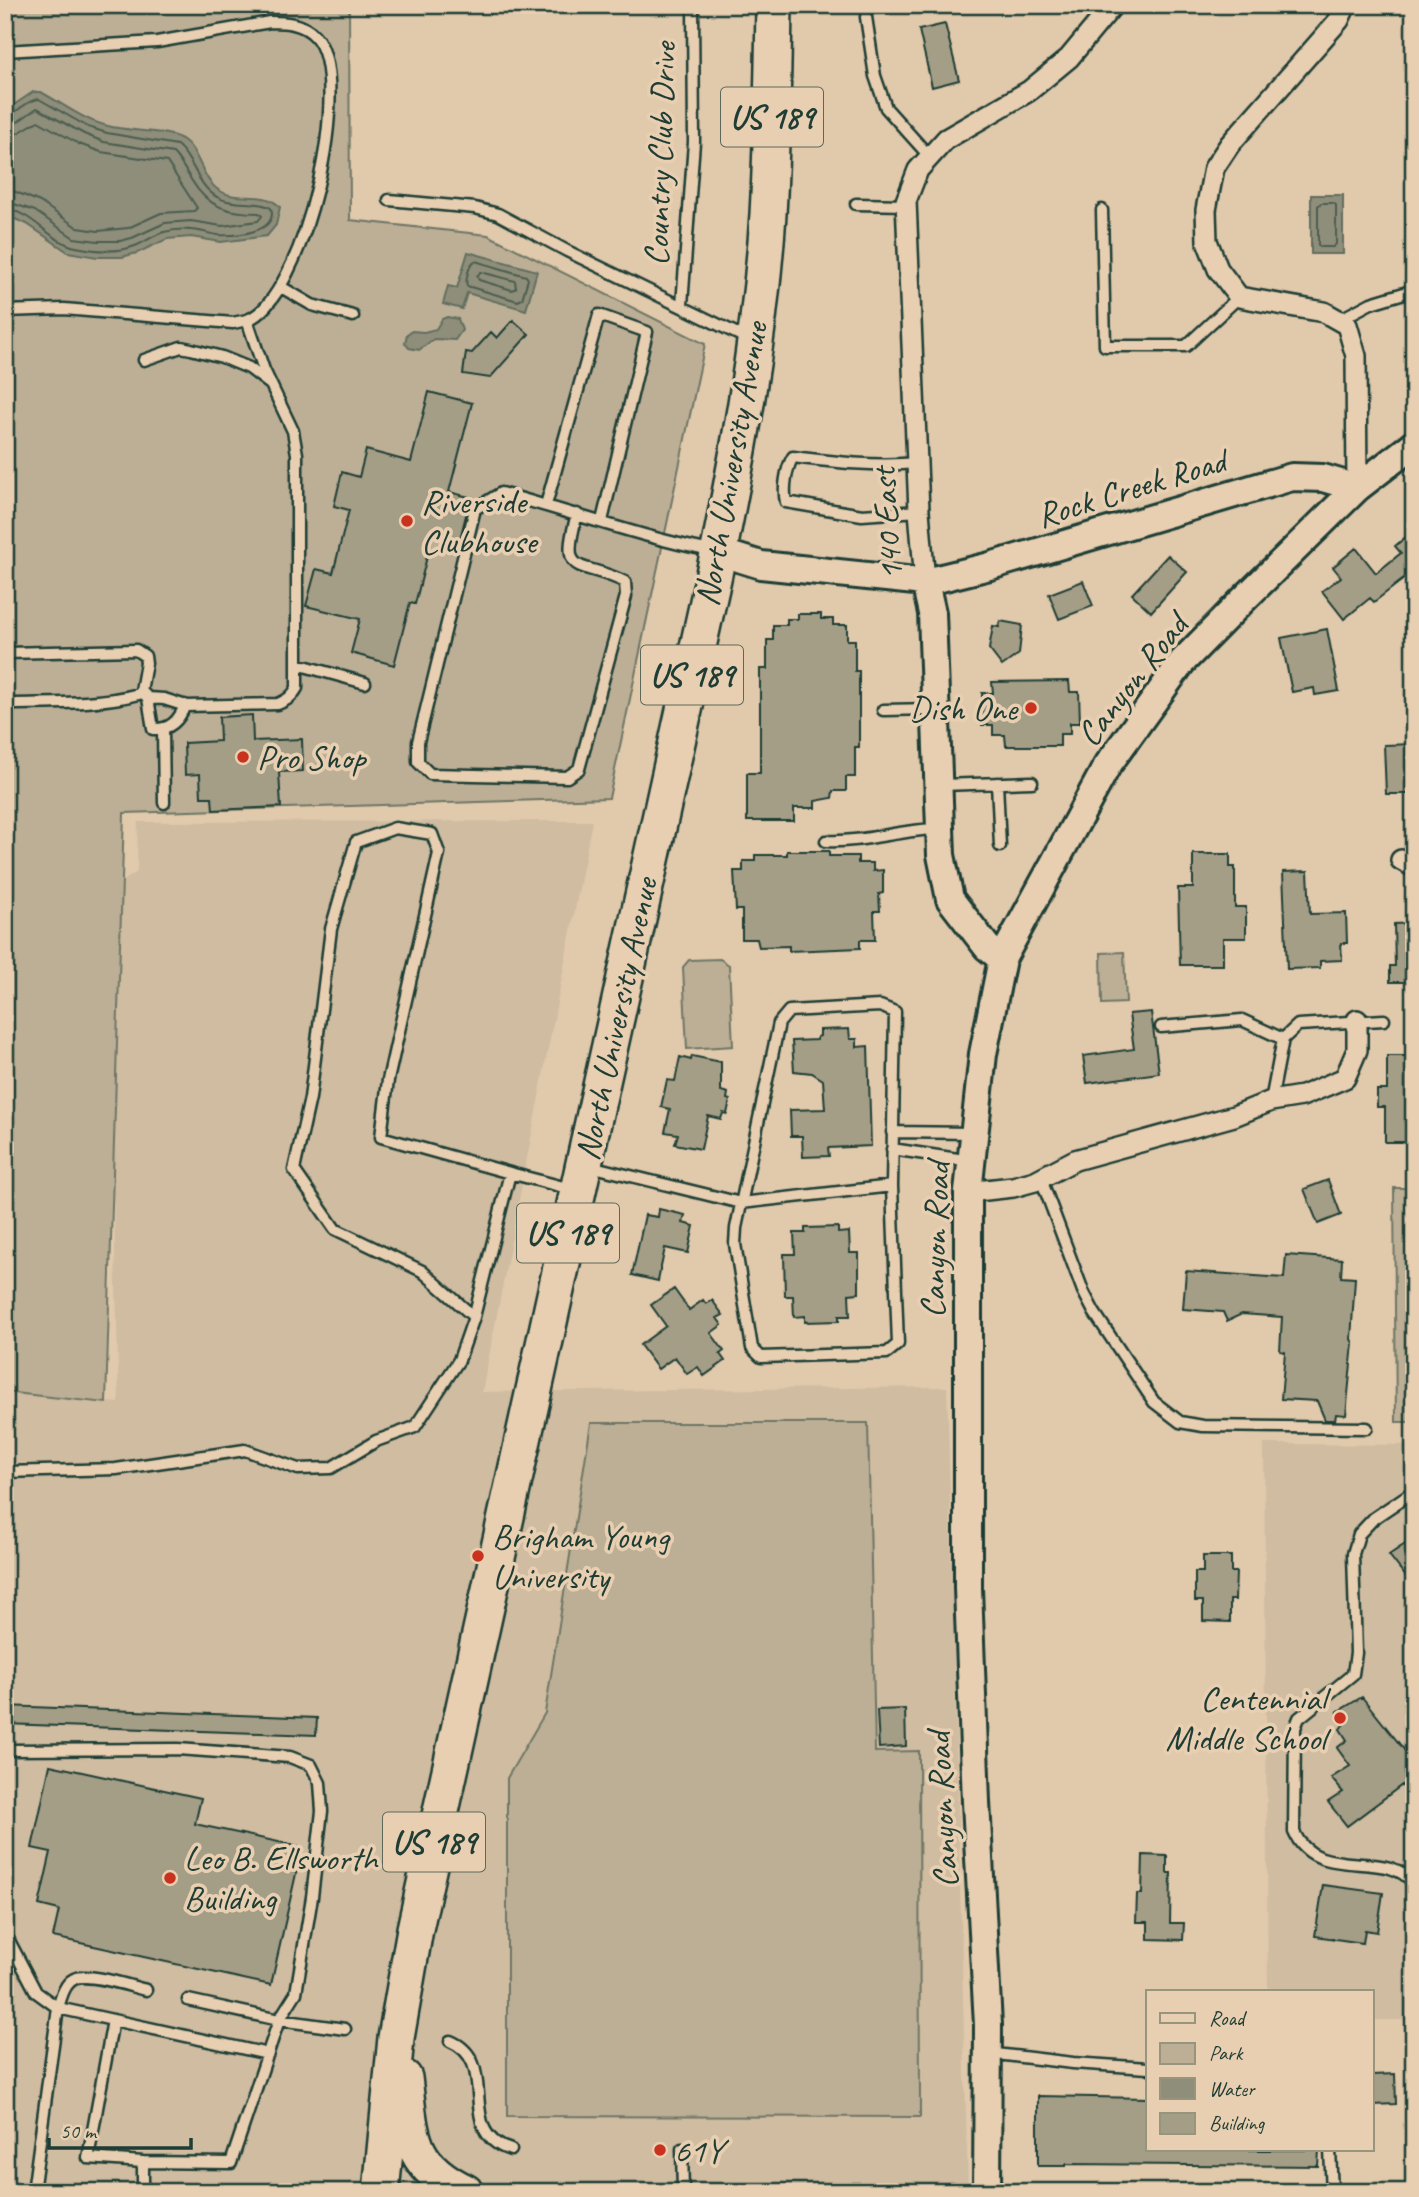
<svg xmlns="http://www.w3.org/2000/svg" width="1419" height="2197" font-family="Caveat,sans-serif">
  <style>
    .built { fill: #cfbca1 }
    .green { fill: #bdaf96; stroke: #6e7665; stroke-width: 2 }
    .water { fill: #8e8e7a; stroke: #626e5e; stroke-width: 2 }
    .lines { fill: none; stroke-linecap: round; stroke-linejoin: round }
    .shore { stroke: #4b5d50; stroke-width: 2 }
    .building { fill: #a59e87; stroke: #1f3d34; stroke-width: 2 }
    .lane-casing { stroke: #1f3d34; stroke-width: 15 }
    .street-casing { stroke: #1f3d34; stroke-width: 24 }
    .secondary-casing { stroke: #1f3d34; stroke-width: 32 }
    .highway-casing { stroke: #1f3d34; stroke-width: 40 }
    .lane { stroke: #e9cfb1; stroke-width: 10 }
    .street { stroke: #e9cfb1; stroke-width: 19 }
    .secondary { stroke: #e9cfb1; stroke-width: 26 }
    .highway { stroke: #e9cfb1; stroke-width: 35 }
    .poi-dot { fill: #c8321e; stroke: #e9cfb1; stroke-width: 2.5 }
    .labels { text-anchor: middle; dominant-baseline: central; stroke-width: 7; stroke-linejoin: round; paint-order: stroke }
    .shield { fill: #e9cfb1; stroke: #5c695a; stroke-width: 2 }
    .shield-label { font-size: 33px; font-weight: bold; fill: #1f3d34 }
    .street-label { font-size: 35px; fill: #1f3d34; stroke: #e9cfb1 }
    .poi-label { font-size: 35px; fill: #1f3d34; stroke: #e9cfb1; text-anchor: start }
  </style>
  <rect width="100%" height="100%" fill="#e1c9ac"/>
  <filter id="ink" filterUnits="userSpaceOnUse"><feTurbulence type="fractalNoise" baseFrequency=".0143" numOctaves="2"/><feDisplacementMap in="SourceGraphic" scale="14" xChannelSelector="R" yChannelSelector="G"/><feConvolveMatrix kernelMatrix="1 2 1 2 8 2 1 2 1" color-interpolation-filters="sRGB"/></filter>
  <g filter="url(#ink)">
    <!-- built -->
    <path class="built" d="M592,821L482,1392L947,1387L968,2192H5V1392L119,1403L106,892L137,872L138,822Z
      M1264,1444L1414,1445V2020H1372V1992H1268Z"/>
    <!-- green -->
    <path class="green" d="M5,5H349L350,220L488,235L705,344L609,798L124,813L106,1403L5,1392Z
      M1124,952L1126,1003L1102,1004L1101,953Z
      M720,959L729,965L733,1046L687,1049L683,967L689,960Z
      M1394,1188H1414V1422H1396Z
      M591,1423H868L875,1752L919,1751L920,2117L507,2116V1778L545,1713Z"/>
    <!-- water -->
    <path class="water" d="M33,92H41C63,104 83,120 108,126C129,132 163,129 182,139C200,150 201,180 220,191C239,203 264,189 280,207L276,225L267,236L221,242L191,237L167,239L137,253L122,257H97L68,252L27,224L5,215V111Z
      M1311,195H1343V254H1311Z
      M468,252L537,271L526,310L467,293L462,309L443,304L448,286L457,288Z
      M447,317L458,319L462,330L455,340L434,339L419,350L409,348L405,343L407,334L412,331L424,332L436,329L442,319Z"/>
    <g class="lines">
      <!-- shore -->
      <path class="shore" d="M5,116C18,114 25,100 39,99L88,127L107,133L177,145C194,159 197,186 217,197C234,207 255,199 271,208C279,233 235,236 218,235C209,234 200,230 191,230C183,229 172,230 164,232C154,235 145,242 135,246C117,253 95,251 76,247C49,242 34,212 5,209
        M5,125L16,123L37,108L84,134L104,142L173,153C181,161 186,172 192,181C208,208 230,213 259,213L262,216L258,221L222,226L191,221L165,223L132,238L120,241H98L74,238L35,211L5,201
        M5,135L18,133L38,121L79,144L101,152L167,162L197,208L194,211L161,213L128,228L98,231L78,228L40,202L16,192L5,190
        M1321,203H1333L1336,205V244L1333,247H1321L1318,245V206Z
        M475,261L526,276L528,279L522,299L518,301L467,286C465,280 469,264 475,261Z
        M481,272L515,281L516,288L512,290L479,280L477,276Z"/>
    </g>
    <!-- building -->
    <path class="building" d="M945,24L959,80L932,87L919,30Z
      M513,320L529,334L490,378L463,374L466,352L472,353L491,332L497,338Z
      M429,392L472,403L449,492L473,498L468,507L460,539L433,533L415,604L410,603L394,665L351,653L360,619L306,606L316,569L333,573L349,510L334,506L342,472L359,477L366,450L411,462Z
      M1414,530V571L1374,602L1370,598L1344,619L1322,591L1341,577L1333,567L1356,548L1376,573L1401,553L1395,546Z
      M1168,555L1187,572L1151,612L1132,594Z
      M1083,581L1093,606L1059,619L1049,594Z
      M798,614H821V619H833V625H847V640H855V671H859V747H855V777H846V791H833L832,798L815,801V808H794V821H747V773H760V669H767V640H773V625H787V619H798Z
      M1000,621L1022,625L1019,654L1002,666L989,649L993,626L999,627Z
      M1327,629L1339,691L1315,695L1314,688L1292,692L1281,638Z
      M1069,681L1070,692H1079L1080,723H1070V734H1060V746H1006L1005,735H993V725H982V693H993L992,682Z
      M252,715L253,741L302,739L303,771L279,772L281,807L213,810L212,797H201L200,774L185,775L184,743L220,741L219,717Z
      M1414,744V794H1386L1384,745Z
      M787,851H829V856H858V863H873V871L883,870V893L879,894L880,911H874L875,940H860V948L789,951V946L759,947L757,939H742V910H736L734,871H743V861H755V855H787Z
      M1193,854H1230V867H1235V907H1246V938H1223V965H1180L1178,888H1193Z
      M1308,871L1310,914L1346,913L1347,943H1341L1342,960L1320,961V968L1287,969L1283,872Z
      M1414,923V982H1390V966H1395L1394,924Z
      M1151,1012L1159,1073L1087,1083L1083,1056L1134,1049L1129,1014Z
      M849,1029L850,1039H857V1047L868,1046L871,1146L828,1148L829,1156L803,1157L802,1136H791L790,1110L825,1109L823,1080L812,1073L794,1071L792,1041L817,1040V1037L820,1036V1030Z
      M692,1056L721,1062V1091L728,1093L727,1099L730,1100L727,1114L723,1113L721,1119L708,1116L701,1149L675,1144L678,1134L665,1132L670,1109L661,1107L667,1080L675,1081L680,1057L691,1060Z
      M1387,1056H1414V1142H1385V1107H1377V1090H1387Z
      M1328,1180L1341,1215L1318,1224L1304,1189Z
      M659,1209L685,1215L683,1223L694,1226L688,1253L665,1248L658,1281L632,1275L645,1215L658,1217Z
      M838,1227V1233L849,1232L850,1253H859V1293L849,1294L850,1316H839V1321L805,1322V1316L794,1317L793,1296H785L784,1254H795L794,1233H805V1228Z
      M1286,1255L1342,1259L1341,1277L1355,1278L1351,1339L1353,1343L1346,1415L1336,1414L1335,1420H1325L1317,1401L1281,1399L1285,1352L1280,1351L1282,1317L1242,1314L1227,1321L1223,1312L1183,1309L1186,1271L1284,1278Z
      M674,1289L689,1310L703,1300L706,1304L712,1300L723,1315L717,1318L722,1325L711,1333L724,1351L720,1354L725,1361L704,1376L698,1367L687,1374L675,1357L658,1369L640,1345L666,1326L651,1305Z
      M1414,1538V1587L1389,1555Z
      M1203,1556H1231V1572H1236L1235,1600H1230V1622L1203,1621V1601H1195V1572H1203Z
      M1362,1697L1406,1752L1414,1746V1801L1402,1785L1347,1826L1328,1802L1343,1792L1331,1778L1350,1766L1337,1748L1347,1740L1340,1729L1346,1721L1337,1712Z
      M5,1706L317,1718L316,1735L5,1724Z
      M905,1709L906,1746L879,1748L877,1710Z
      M50,1765L201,1798L195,1824L302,1847L271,1985L53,1937L59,1910L39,1905L51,1852L32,1848Z
      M1143,1855L1167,1856V1873H1171L1170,1923H1184L1183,1940L1148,1939V1922H1136L1137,1894H1142Z
      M1323,1885L1383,1893L1377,1932L1365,1930L1363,1943L1315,1936Z
      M1395,2074L1396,2104L1372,2105V2075Z
      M1038,2096L1148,2098V2150H1319L1318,2166L1066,2164V2166H1038Z"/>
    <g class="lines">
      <defs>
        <path id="lane" d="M866,17L875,76L886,108L930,157
          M5,51L157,42L270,22C286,22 303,23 315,36C356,80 303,301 247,320L264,370L293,431L297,454V688C292,697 287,700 278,704L186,706L164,699L148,698L141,691L146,663L145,656L136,650L5,653
          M389,200L475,208L498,214L567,251L748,339
          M856,204L906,205
          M1102,210L1105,346H1186L1239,297
          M281,287L312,305L353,316
          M682,305L694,142L693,5
          M5,311L64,309L233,323L247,320
          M1339,320L1371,303L1414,290
          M144,360L181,347L191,349L222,357L249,368L270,384
          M917,463C876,467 834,462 793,457C786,468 783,490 786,502L862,515L919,511
          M546,505L599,315L647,332L602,521
          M577,514C559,580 579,559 625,582L626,596L579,769L567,777L430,774L418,762V742L475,509L501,493C571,512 640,537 711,551
          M297,664L365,683
          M148,698L153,729C170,730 179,721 185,705
          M5,704C48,703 97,705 139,694L141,691
          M883,710L934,709
          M163,729L164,803
          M997,783L1000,846
          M941,785L1032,782
          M826,841C865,843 901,829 940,829
          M880,1006L895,1012L892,1186L898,1344L887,1353L761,1357L752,1348L735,1244L736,1228L779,1023L789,1011Z
          M1161,1027L1242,1020L1283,1039L1298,1025L1384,1020
          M1271,1101L1283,1039
          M892,1132L974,1133
          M892,1149L971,1161
          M590,1166L741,1203L892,1186
          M510,1173L571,1189
          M1041,1179L1083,1291L1094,1312L1154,1402L1180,1422L1203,1426L1367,1428
          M5,1472L116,1469L245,1450L298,1469L331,1468L376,1441L415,1427L459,1360L474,1317L510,1173L381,1137L388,1080L439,853L432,834L395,828L356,842L331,929L310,1098L294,1170L335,1229L422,1271L474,1317
          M1414,1491L1374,1518L1359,1534L1353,1554L1356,1653L1353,1674L1299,1718L1295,1728L1294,1832C1317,1884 1387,1846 1414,1884
          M5,1750L178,1749L290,1757L311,1765L320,1783L322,1811L312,1897L296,1993L279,2020L231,2163L143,2162V2192
          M5,1933L36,1992L58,2008C61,1998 64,1984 74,1979C89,1972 129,1986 146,1990
          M188,2000L279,2020L345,2029
          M113,2020L88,2158L143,2162
          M450,2041C502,2062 453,2133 511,2150
          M988,2053L1073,2063L1148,2068
          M682,2149L683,2192
          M1330,2150L1332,2192
          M33,2192L58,2008L268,2054"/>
        <path id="street" d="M1346,5L1339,20L1230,144L1214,168L1206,210L1207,241L1218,269L1239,297L1324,312L1347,325L1356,356L1357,488
          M925,582L919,511L906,201L918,170L946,139L1029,91L1069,58L1113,5
          M1401,860L1414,867
          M968,1192L1013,1187L1035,1181L1075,1160L1234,1116L1271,1101L1302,1096L1345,1078L1357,1050V1020"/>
        <path id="secondary" d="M719,552L761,565L925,582L990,566L1292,477L1323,478L1357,488
          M925,582L932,613L941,855L950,899L987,947L1002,959
          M987,2192L988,2025L976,1802L968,1588V1192L983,1054L1002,959L1107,766L1182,662L1243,600L1357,488L1414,444"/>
        <path id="highway" d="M404,2078C411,2135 408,2165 465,2192
          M381,2192L396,2038L415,1929L711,588C737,465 760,339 768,214C772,144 773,75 774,5"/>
      </defs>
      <!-- lane casing -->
      <use href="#lane" class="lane-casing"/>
      <!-- street casing -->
      <use href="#street" class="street-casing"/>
      <!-- secondary casing -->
      <use href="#secondary" class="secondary-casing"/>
      <!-- highway casing -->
      <use href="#highway" class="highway-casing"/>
      <!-- lane -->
      <use href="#lane" class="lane"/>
      <!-- street -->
      <use href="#street" class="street"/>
      <!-- secondary -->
      <use href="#secondary" class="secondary"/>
      <!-- highway -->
      <use href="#highway" class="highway"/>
    </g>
  </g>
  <!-- markers -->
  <g class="poi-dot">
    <circle cx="407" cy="521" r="7"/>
    <circle cx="1031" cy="708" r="7"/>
    <circle cx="243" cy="757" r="7"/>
    <circle cx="478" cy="1556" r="7"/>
    <circle cx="1340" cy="1718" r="7"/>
    <circle cx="170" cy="1878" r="7"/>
    <circle cx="660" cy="2150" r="7"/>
  </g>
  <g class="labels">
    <!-- shield labels -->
    <g class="shield">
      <rect x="721" y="87.5" width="102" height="59" rx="5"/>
      <rect x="641" y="645.5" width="102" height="59" rx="5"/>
      <rect x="517" y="1203.5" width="102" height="59" rx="5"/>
      <rect x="383" y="1812.5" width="102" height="59" rx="5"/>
    </g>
    <g class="shield-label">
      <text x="772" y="117">US 189</text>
      <text x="692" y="675">US 189</text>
      <text x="568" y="1233">US 189</text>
      <text x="434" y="1842">US 189</text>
    </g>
    <!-- street labels -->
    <g class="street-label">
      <text transform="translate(660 154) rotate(-88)">Country Club Drive</text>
      <text transform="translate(731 464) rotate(-80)">North University Avenue</text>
      <text transform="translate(1131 488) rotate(-17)">Rock Creek Road</text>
      <text transform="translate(887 524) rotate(-94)">140 East</text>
      <text transform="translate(1132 680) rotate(-52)">Canyon Road</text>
      <text transform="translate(616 1019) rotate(-78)">North University Avenue</text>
      <text transform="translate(935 1240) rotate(-88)">Canyon Road</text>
      <text transform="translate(942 1810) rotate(-93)">Canyon Road</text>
    </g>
    <!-- poi labels -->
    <g class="poi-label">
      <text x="421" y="501">Riverside<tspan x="421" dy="40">Clubhouse</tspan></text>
      <text x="1017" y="708" text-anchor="end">Dish One</text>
      <text x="257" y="757">Pro Shop</text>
      <text x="492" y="1536">Brigham Young<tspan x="492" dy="40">University</tspan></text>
      <text x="1326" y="1698" text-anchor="end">Centennial<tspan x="1326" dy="40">Middle School</tspan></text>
      <text x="184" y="1858">Leo B. Ellsworth<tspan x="184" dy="40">Building</tspan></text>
      <text x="674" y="2150">61Y</text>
    </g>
  </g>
  <!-- margin -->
  <rect width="1419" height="2197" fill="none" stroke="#e9cfb1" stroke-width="28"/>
  <rect x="14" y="14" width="1391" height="2169" fill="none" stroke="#1f3d34" stroke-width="2.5" filter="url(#ink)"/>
  <!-- legend -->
  <rect x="1146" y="1990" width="228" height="161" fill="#e9cfb1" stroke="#98957f" stroke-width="2"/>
  <rect x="1160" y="2013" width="35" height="10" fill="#e9cfb1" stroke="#98957f" stroke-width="2"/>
  <text x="1209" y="2025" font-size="21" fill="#1f3d34">Road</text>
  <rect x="1160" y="2043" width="35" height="21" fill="#bdaf96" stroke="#98957f" stroke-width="2"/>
  <text x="1209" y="2060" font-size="21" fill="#1f3d34">Park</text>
  <rect x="1160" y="2078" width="35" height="21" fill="#8e8e7a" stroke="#98957f" stroke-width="2"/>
  <text x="1209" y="2096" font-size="21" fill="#1f3d34">Water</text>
  <rect x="1160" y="2113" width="35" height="21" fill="#a59e87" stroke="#98957f" stroke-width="2"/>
  <text x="1209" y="2130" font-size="21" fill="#1f3d34">Building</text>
  <!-- scale -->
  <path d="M49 2138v10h142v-10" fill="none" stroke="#1f3d34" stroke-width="3.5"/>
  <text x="60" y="2138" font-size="21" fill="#1f3d34" stroke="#e9cfb1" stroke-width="5" paint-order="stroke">50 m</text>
</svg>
